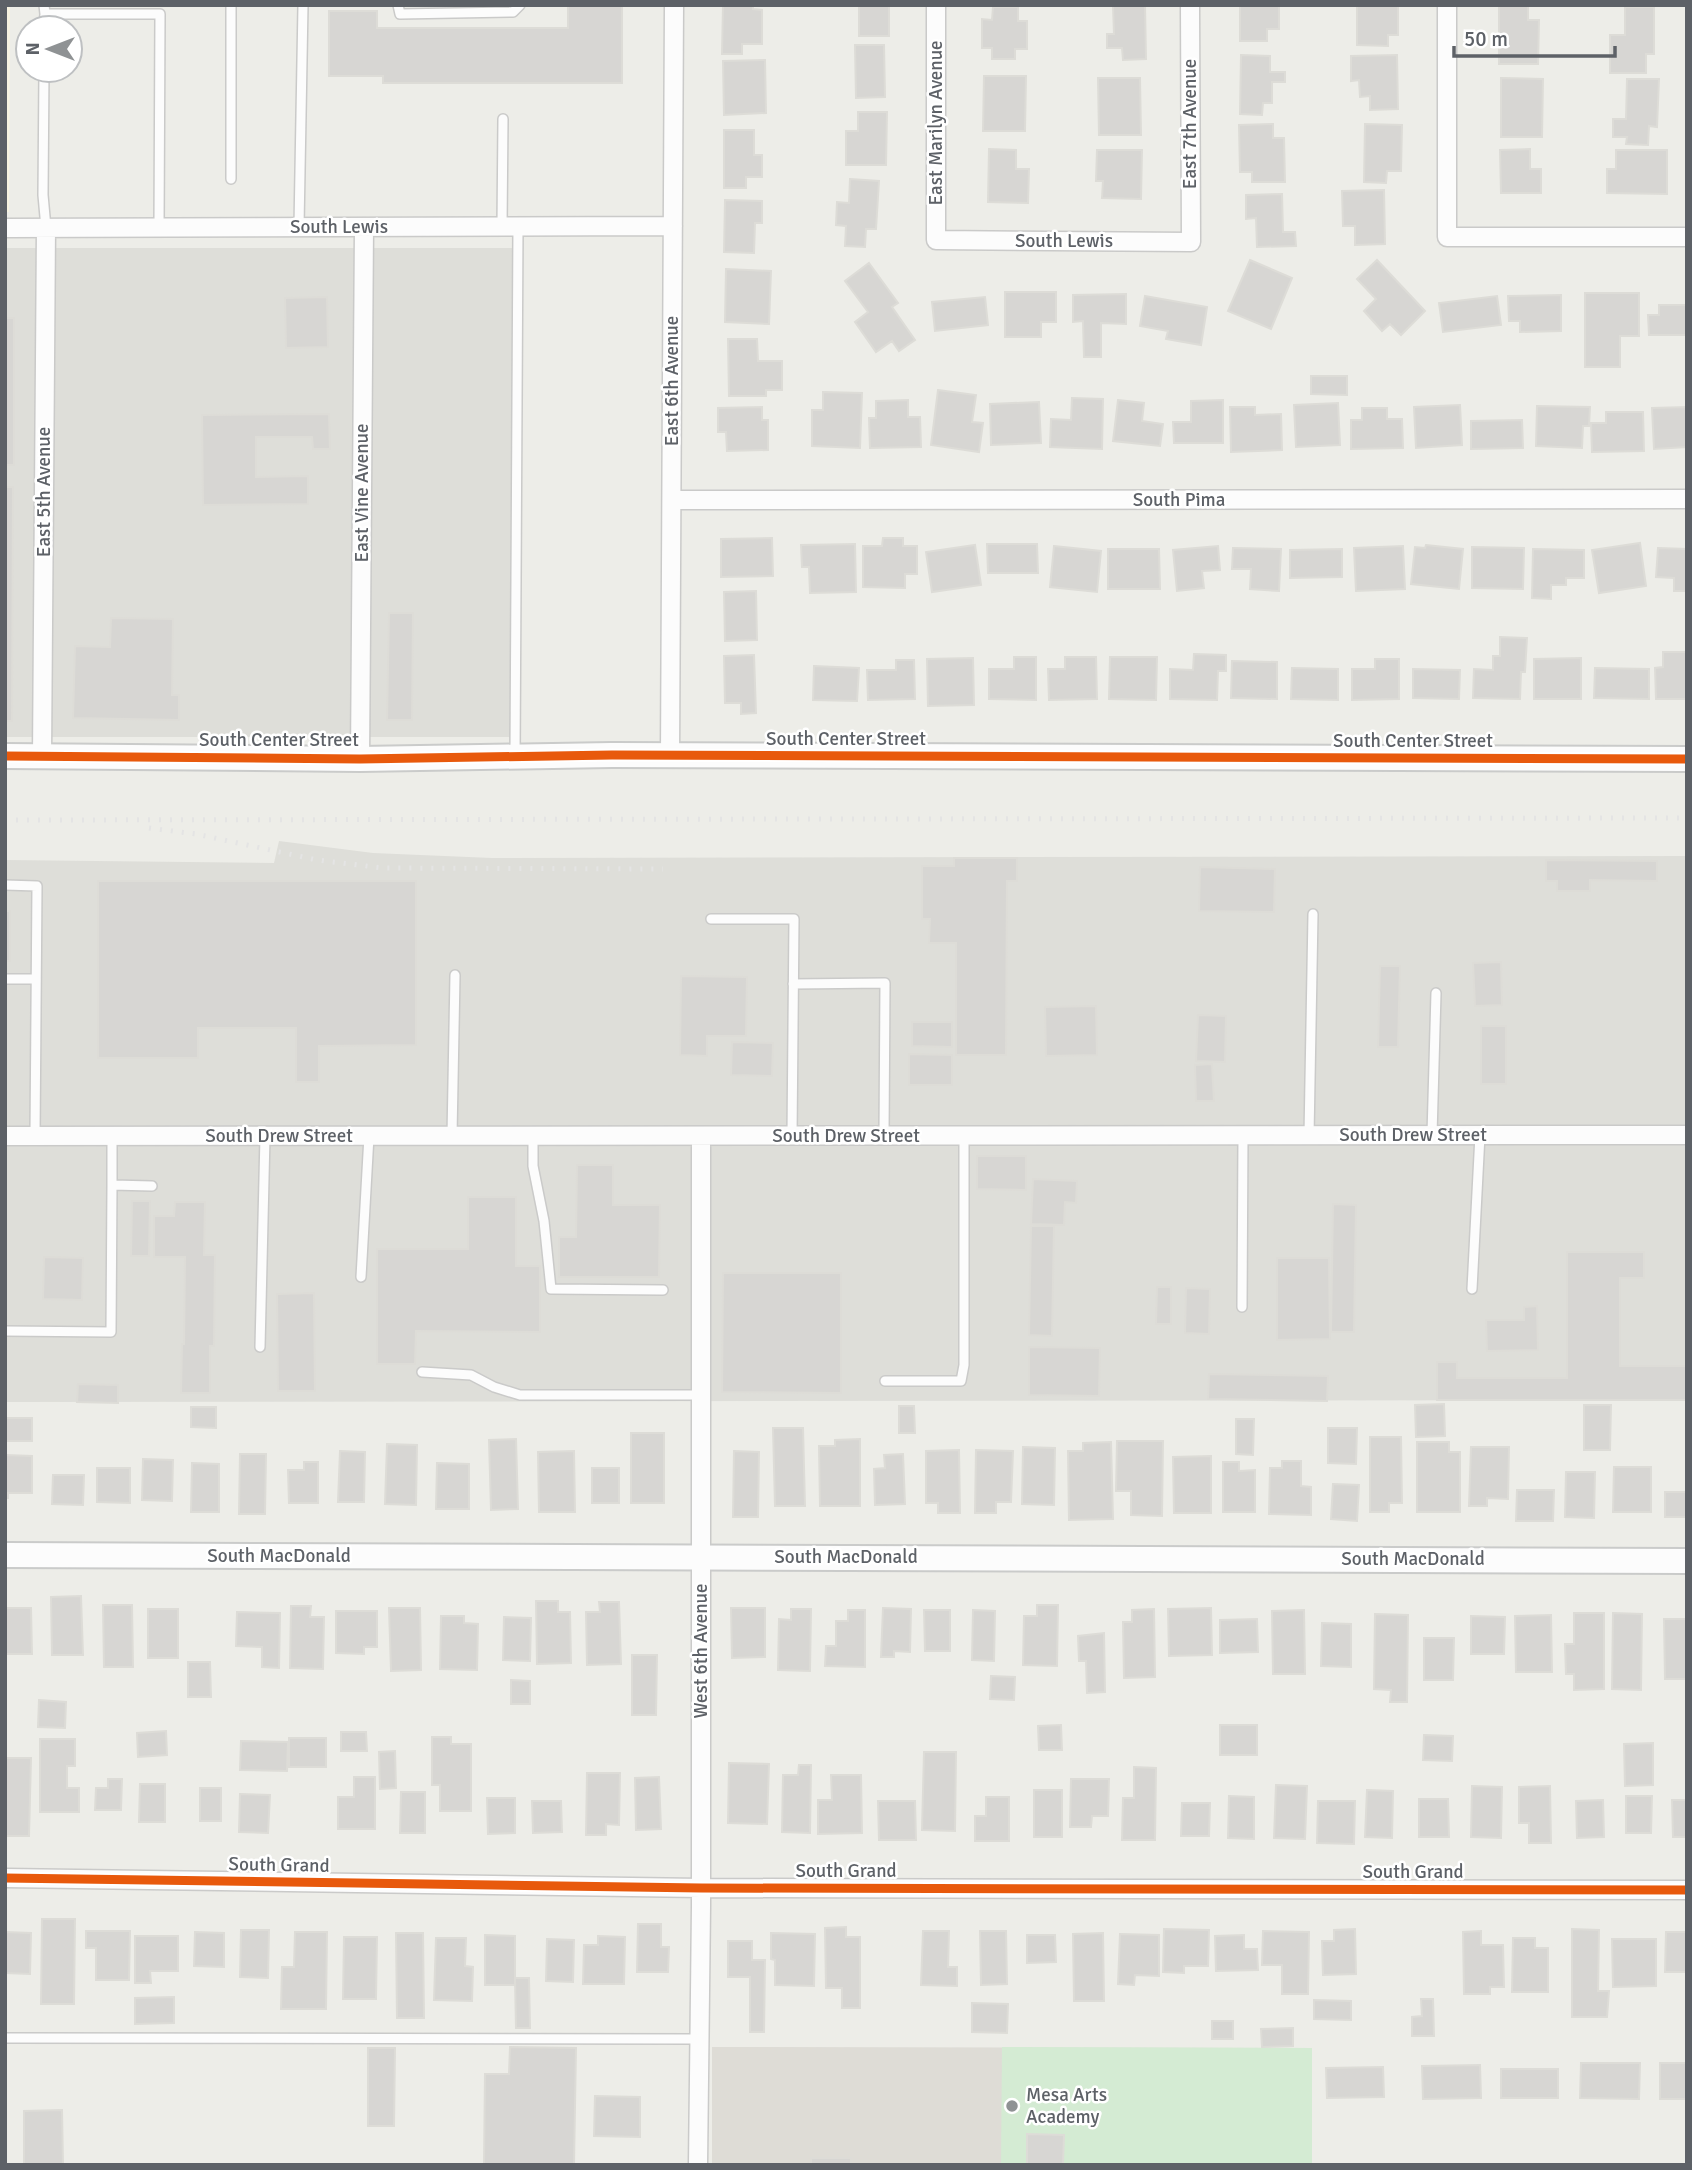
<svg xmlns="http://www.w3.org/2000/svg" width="1692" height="2170" font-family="Signika,sans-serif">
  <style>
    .commercial { fill: #f7f3e1 }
    .industrial { fill: #deded9 }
    .education { fill: #dedcd6 }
    .green { fill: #d4ebd3 }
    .building { fill: #d7d6d3; stroke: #dddcd7; stroke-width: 2 }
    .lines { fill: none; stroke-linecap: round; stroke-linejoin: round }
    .lane-casing { stroke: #cacac9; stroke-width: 12 }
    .street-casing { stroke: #cacac9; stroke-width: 21 }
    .secondary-casing { stroke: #cacbca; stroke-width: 28 }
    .lane { stroke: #fcfcfc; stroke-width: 9 }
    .street { stroke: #fcfcfc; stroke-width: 18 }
    .secondary { stroke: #fcfcfc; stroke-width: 24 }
    .rail { stroke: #e4e4e4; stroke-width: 5; stroke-dasharray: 2 9; stroke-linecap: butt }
    .cycleway-casing { stroke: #fff; stroke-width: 13 }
    .cycleway { stroke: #e8590c; stroke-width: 9 }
    .poi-dot { fill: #8f9294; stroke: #fff; stroke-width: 2.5 }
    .labels { text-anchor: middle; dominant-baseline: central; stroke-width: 5; stroke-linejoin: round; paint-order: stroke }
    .street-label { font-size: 19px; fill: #5d6167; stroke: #fff }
    .poi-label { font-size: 19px; fill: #5d6167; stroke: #fff; text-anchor: start }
  </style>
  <rect width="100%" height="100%" fill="#edede8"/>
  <!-- commercial -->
  <path class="commercial" d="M5,5H10L9,212H5Z"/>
  <!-- industrial -->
  <path class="industrial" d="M5,248H516L512,737H5Z
    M279,841L373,853L492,858L1687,856V1400L5,1402V860L274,863Z"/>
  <!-- education -->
  <path class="education" d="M712,2047L1312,2048V2165H712Z"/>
  <!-- green -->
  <path class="green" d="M1002,2047L1312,2048V2165H1001Z"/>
  <!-- building -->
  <path class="building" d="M568,5H622V83H383V76H329V11H377V28H568Z
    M723,5H753V9L762,10V44H742V54H722Z
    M859,5H889V36H859Z
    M1145,5L1146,59L1123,60L1122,48H1107V34H1114L1113,6Z
    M1240,5H1279V29H1267V41H1240Z
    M1357,5H1398V35H1388V46L1357,45Z
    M1499,6H1528V20H1539L1538,64H1499Z
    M993,7H1018V21H1027V49H1015V59H992V48H982V19L992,20Z
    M1625,7H1654V54H1646V73H1610V35H1625Z
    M855,45H884L885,97L856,98Z
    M1241,55L1270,56V72H1285V82H1272V103H1263L1262,115L1240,114Z
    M1397,55L1398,109L1370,110V96L1360,97L1359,80L1351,81V56Z
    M765,60L766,113L724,115L723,61Z
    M984,76H1026L1025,131H983Z
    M1098,78H1140L1141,135H1099Z
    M1501,78L1543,79L1542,137H1501Z
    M1627,79H1659L1657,127L1649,126L1648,145L1626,144L1627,137H1613V119H1626Z
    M858,112H887L886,165H846V131H858Z
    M1273,124V138H1284L1285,182H1252V172H1240L1239,125Z
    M1365,124L1402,125L1401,171H1387L1386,183L1364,182Z
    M724,130H754V155H762V177H746V188H724Z
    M989,149L1016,150V169H1029L1028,203L988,202Z
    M1530,149V169H1541V193H1501L1500,150Z
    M1097,150H1142L1141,199L1102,198L1103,181H1096Z
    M1616,150H1667V194L1607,193V169H1616Z
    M850,179L879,181L876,229H866L865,247L845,246L846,226L836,225L837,202L849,203Z
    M1384,190L1385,244L1355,245V226H1343L1342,191Z
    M1282,194L1283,232H1295L1296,246L1257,247L1256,218L1246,219V195Z
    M725,200L762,201V223H755L754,253L724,252Z
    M1250,260L1292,278L1271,329L1228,311Z
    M1377,260L1425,311L1401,335L1390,324L1382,331L1364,311L1376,299L1357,279Z
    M869,263L898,303L892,307L915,340L899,351L892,341L876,352L855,322L868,312L845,281Z
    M726,269L771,271L769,324L725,322Z
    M5,290L6,318H14V465H5Z
    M1005,292H1056V322H1041V337H1005Z
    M1585,293H1639V336H1620V367H1585Z
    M1126,294V324L1101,323V357H1084L1083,321L1073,322V295Z
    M1561,295V331L1520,332V321H1509L1508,296Z
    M1145,296L1207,307L1201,345L1166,339L1168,331L1140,326Z
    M1497,296L1501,325L1443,332L1439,303Z
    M327,297L328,347L286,348L285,298Z
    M985,297L988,325L935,331L932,302Z
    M1659,305H1687V335H1649L1648,315H1659Z
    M728,339H757L758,361H782V390H766V396H729Z
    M1311,376H1347V395L1311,394Z
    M938,390L976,395L972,422L983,423L979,452L931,445Z
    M823,392L862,393L860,448L812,446V410H823Z
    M1072,398L1103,399L1102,449L1050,447L1051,419L1071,420Z
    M908,400V417H920L921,447L870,448L869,418H876V401Z
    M1118,400L1144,403L1142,421L1163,424L1160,446L1113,441Z
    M1223,400V443H1174L1173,422H1191V401Z
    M1039,402L1041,443L991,445L990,404Z
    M1338,403L1340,445L1296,447L1294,405Z
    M1460,405L1462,445L1416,448L1414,407Z
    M1537,406L1590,407L1589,426H1583L1582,448L1536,446Z
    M762,407V420H768V450L727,451L726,432H718V408Z
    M1230,407H1255V415L1281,414L1282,450L1231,452Z
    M1687,407V447L1654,449L1652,408Z
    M1362,408H1387V419H1402L1403,448L1351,449V420H1362Z
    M1606,412H1643L1644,451L1592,452L1591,423H1606Z
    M329,414L330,449H313L312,437H256V477L308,476V504L203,505L202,415Z
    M1522,420L1523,448L1471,449V421Z
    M5,487H13L12,721H5Z
    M772,538L773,576L721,577V539Z
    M883,538H903V546H917V574H905V588L863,587V546H882Z
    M1640,543L1646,586L1599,593L1592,550Z
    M855,544L856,592L810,593L809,567H802L801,545Z
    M987,544H1037L1038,573H988Z
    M975,545L981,585L932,592L926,552Z
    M1426,545L1463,549L1459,589L1411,584L1415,547L1425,548Z
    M1054,546L1101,551L1097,592L1050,587Z
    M1218,546L1220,570L1202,571L1204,588L1177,591L1173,550Z
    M1403,546L1405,589L1356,591L1354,548Z
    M1472,547L1524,548L1523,589L1472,588Z
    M1233,548L1281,549L1279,591L1250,589L1251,569H1232Z
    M1658,548L1687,549V591H1674V578L1656,577Z
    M1108,549H1159L1160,589H1108Z
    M1342,549V577L1290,578V550Z
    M1533,549L1584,550V578H1566V585H1551V599L1532,598Z
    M756,591L757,640L725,641L724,592Z
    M389,613H413L412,720H387Z
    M111,618L173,619L172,695H179V720L73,718L75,646L110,647Z
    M1500,637L1527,638L1525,672H1521L1520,699L1473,698L1474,669L1493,670V656H1500Z
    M1663,652H1687V699H1656L1655,668L1663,667Z
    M1194,654L1226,655V671H1218L1217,700L1170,699V669L1193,670Z
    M754,655L756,713L741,714V703H725L724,656Z
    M1014,657H1036V700L989,699V669H1014Z
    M1065,657H1096L1097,699L1049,700L1048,669H1065Z
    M1110,657H1157L1156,700L1109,699Z
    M973,658L974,705L928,706L927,659Z
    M1581,658V699H1534V659Z
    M1375,659H1399V699L1352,700V669H1375Z
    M896,660H914L915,699L868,700L867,670H896Z
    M1232,661L1277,662V699L1231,698Z
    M814,666L859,668L857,701L813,700Z
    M1292,668L1338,669V700L1291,699Z
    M1595,668L1649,669V699L1594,698Z
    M1413,669L1460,670L1459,699L1413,698Z
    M954,858H1017V881H1007L1006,1055H956V943H929L930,919H922V866H954Z
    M1546,860L1657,861V881L1590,880V891H1557V881H1546Z
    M1200,867L1275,869L1274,912L1199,911Z
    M98,881H416V1045L319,1046V1082H296V1028H198V1058H98Z
    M5,911H10V961H5Z
    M1501,962L1502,1005L1475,1006L1473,963Z
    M1380,966H1400L1398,1047H1378Z
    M681,976L747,977L746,1036H707V1056L680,1055Z
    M1096,1006L1097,1055L1046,1056L1045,1007Z
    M1198,1015L1226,1016L1225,1062L1196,1061Z
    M912,1022H952V1047L912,1046Z
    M1481,1026H1506V1084H1481Z
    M732,1042L773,1043L772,1076L731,1075Z
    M909,1054L952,1055V1085H909Z
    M1212,1064L1214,1101H1196L1195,1065Z
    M977,1156H1026V1190L977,1189Z
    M577,1165H613V1205H660L659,1277H559V1237H576Z
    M1033,1179L1077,1181L1076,1203L1065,1202L1064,1225L1031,1224Z
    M468,1197H516V1266H540V1332L416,1331L415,1364H377V1249H468Z
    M132,1201H150L149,1256H131Z
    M175,1202H205L204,1255H215L214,1346H210V1393H181L182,1344H184L185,1257H154V1216H174Z
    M1333,1204L1356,1205L1354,1332H1331Z
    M1031,1226H1054L1052,1336L1029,1335Z
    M1567,1252H1644V1278H1620V1366H1687V1400H1437V1362H1457V1378H1567Z
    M44,1257L83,1258L82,1300L43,1299Z
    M1277,1258H1329L1330,1339L1277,1340Z
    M723,1273H841V1393L722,1392Z
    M1157,1287H1171V1324H1156Z
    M1186,1288L1210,1289L1209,1334L1185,1333Z
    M314,1293L315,1391H278L277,1294Z
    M1537,1306L1538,1350L1487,1351L1486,1320H1524V1307Z
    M1029,1347L1100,1348L1099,1396L1029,1395Z
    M1209,1374L1328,1376L1327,1401L1208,1399Z
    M78,1384L118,1385V1403L77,1402Z
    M1444,1404L1445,1436L1416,1437L1415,1405Z
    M1584,1405H1611L1610,1450H1584Z
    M899,1406H914L915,1433H899Z
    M191,1407H216V1428L191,1427Z
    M5,1418H32V1441H5Z
    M1236,1419H1254L1253,1455L1236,1454Z
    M773,1428H803L805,1506H775Z
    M1328,1428H1357L1356,1464L1328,1463Z
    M631,1433H664V1503H631Z
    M1370,1437H1401L1402,1503H1389V1512H1370Z
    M516,1439L518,1509L491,1510L489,1440Z
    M860,1439V1506H820L819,1446H835V1440Z
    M1117,1441H1163L1162,1516L1131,1515V1491H1116Z
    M1111,1442L1113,1519L1069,1520L1068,1451H1083V1443Z
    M1417,1442H1449V1452H1460V1512H1417Z
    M387,1444L417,1445L416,1505L385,1504Z
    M1023,1447L1055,1448L1054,1505L1022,1504Z
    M1471,1447H1509L1508,1499L1487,1498V1506H1469Z
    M959,1450L960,1513H938V1503H926V1451Z
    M976,1450L1013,1451L1011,1502H996V1513H975Z
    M340,1451L365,1452L364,1502H338Z
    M574,1451L575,1512H539L538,1452Z
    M734,1451L759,1452L758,1517H733Z
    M240,1454H266L265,1514H239Z
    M903,1454L905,1504L875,1505L874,1469L885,1468L884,1455Z
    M5,1455L32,1456V1493H8V1498H5Z
    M1211,1456V1513H1174L1173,1457Z
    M143,1459L173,1460L172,1501L142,1500Z
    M1282,1461H1301V1486L1311,1487V1515L1269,1514L1270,1468H1282Z
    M304,1462H318V1503H289L288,1470H304Z
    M1223,1462H1239V1471L1255,1470V1512H1223Z
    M192,1463L219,1464V1512H191Z
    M437,1463L469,1464V1509H436Z
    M1614,1467H1651V1512H1613Z
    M97,1468H130V1503L97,1502Z
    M592,1468H619V1503H592Z
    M1566,1472H1595L1594,1518L1565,1517Z
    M53,1475H84L83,1505L52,1504Z
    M1333,1484L1359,1485L1357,1521L1331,1519Z
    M1517,1490H1554L1553,1521H1516Z
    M1665,1492H1687V1517H1665Z
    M81,1596L83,1655H52L51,1597Z
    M536,1601H558V1612H570L571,1663L537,1664Z
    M599,1602H619L621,1664L587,1665L586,1612H600Z
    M103,1605H132L133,1667H104Z
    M1037,1605H1058L1057,1666L1023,1665L1024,1616H1037Z
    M291,1606H311L310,1617H324L323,1669L290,1668Z
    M5,1608H31L32,1654H5Z
    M389,1608H420L421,1670L391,1671Z
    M731,1608H765V1657L732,1658Z
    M883,1608L911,1609L910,1652L894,1651V1657H881Z
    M1211,1608L1212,1655L1169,1656L1168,1609Z
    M148,1609H178V1658H148Z
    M791,1609H811L810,1671L778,1670L779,1619L791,1620Z
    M1154,1609L1155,1677L1124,1678L1123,1622H1132V1610Z
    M848,1610H865V1667L825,1666L826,1646H836V1621H848Z
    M924,1610H950V1651H925Z
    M973,1610L995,1611L994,1661L972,1660Z
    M1304,1610L1305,1674H1273L1272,1611Z
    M336,1611H377V1647H364V1654L336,1653Z
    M237,1612L280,1613L279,1668L262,1667V1647L236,1646Z
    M1574,1613H1604V1689L1574,1690V1674H1566L1565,1644H1574Z
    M1613,1613L1642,1614L1641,1690L1612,1689Z
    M1375,1614L1408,1615L1407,1702H1390L1391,1690L1374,1689Z
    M1551,1615L1552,1672H1516L1515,1616Z
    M441,1616H464V1623L478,1624L477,1670L440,1669Z
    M1471,1616L1505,1617L1504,1654H1471Z
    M504,1617L531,1618L530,1661L503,1660Z
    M1257,1619L1258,1652L1220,1653V1620Z
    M1664,1619H1687V1679H1665Z
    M1322,1623L1351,1624V1667L1321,1666Z
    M1104,1633L1105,1692L1087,1693L1086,1661H1079L1078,1636Z
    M1424,1638H1454L1453,1680H1424Z
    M632,1655H657L656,1715H632Z
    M188,1662H210L211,1697H188Z
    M991,1676L1015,1677L1014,1700L990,1699Z
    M511,1680L530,1681V1704H511Z
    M39,1700L66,1702L65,1728L38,1727Z
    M1061,1725L1062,1750H1039L1038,1726Z
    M1220,1725H1257V1755H1220Z
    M166,1731L167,1755L138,1757L137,1733Z
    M341,1732H366L367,1751H341Z
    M1424,1735L1453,1736L1452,1761L1423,1760Z
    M432,1737H451V1744H471V1811H440V1785H432Z
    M289,1738H326V1767H289Z
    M40,1739H75V1766H67V1788H79V1812H40Z
    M241,1741L288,1742L287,1771L240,1770Z
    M1653,1743V1785L1625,1786L1624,1744Z
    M395,1751L396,1788L380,1789L379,1752Z
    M924,1752H956L955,1831L922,1830Z
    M5,1758H31L29,1836H5Z
    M729,1763L769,1764L767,1824L728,1823Z
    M799,1765H811L810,1833L782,1832L783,1775H798Z
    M1134,1767L1156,1768L1155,1840H1122L1123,1798H1134Z
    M587,1773H620L619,1825L606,1824V1835H586Z
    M831,1775H861L862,1833L818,1834V1800H832Z
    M354,1777H375V1829H338V1797H354Z
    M659,1777L661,1829L636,1830L635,1778Z
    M108,1779H122L121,1810H95L96,1788H108Z
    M1071,1779H1109L1108,1816H1092L1091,1827H1070Z
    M140,1784H165V1822H139Z
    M1276,1785L1307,1786L1305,1839L1274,1838Z
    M1472,1786L1502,1787L1501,1838L1471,1837Z
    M1550,1786L1551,1843H1529V1823H1519V1787Z
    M200,1788H221V1821H200Z
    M1034,1790H1062V1837H1034Z
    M1367,1790L1393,1791L1392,1838L1365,1837Z
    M401,1792H425V1833H400Z
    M240,1794L270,1795L268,1833L239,1832Z
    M1229,1796L1254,1797V1839L1228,1838Z
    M1626,1796H1652L1651,1833H1626Z
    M986,1797H1009V1841H975V1816H986Z
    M487,1798H515V1833L488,1834Z
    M1419,1799H1448L1449,1837H1419Z
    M1603,1800L1604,1837L1577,1838L1576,1801Z
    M1672,1800H1687V1837H1673Z
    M532,1801H561L562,1832L533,1833Z
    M878,1801H915L916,1840H879Z
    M1318,1801H1355L1354,1844L1317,1843Z
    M1182,1803H1210L1209,1836H1181Z
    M42,1919H75L74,2004H41Z
    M638,1924H661V1947H669L668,1972H637Z
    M846,1927V1937H860V2008H842V1988H826L825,1928Z
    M1164,1929L1209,1930L1208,1966H1184V1973L1163,1972Z
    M1355,1929L1356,1974L1323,1975L1322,1941H1334V1930Z
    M1572,1929L1599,1930L1598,1991H1609L1607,2017H1572Z
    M241,1930H269L268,1978L240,1977Z
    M86,1931H130L129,1980H96V1948H86Z
    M923,1931H949L948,1967H957V1986L921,1985Z
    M980,1931H1006L1007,1984L981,1985Z
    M1263,1931L1309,1932L1308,1994H1282V1965H1262Z
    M1481,1931V1945H1503L1504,1987H1490V1994H1464L1463,1932Z
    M5,1932L31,1933L30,1974L5,1973Z
    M195,1932L224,1933V1967L194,1966Z
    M295,1932H327L326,2009H281L282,1967H294Z
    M1666,1932H1687V1972H1665Z
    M396,1933H423L424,2018H397Z
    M771,1933L815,1934L814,1986L775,1985V1960L771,1959Z
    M1103,1933L1104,2001H1074L1073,1934Z
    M1120,1934L1159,1935V1976L1135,1975L1134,1985L1118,1984Z
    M485,1935L515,1936V1985H485Z
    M1027,1935H1055L1056,1962L1027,1963Z
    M1244,1935V1949H1257L1258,1970L1216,1971L1215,1936Z
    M135,1936H178V1971H150L151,1983H135Z
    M598,1936L625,1937L624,1984H583L584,1945H598Z
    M344,1937H377L376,1999H343Z
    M436,1938H466L465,1966L473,1967L472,2001L434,2000Z
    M1513,1938H1535V1948H1548V1992H1512Z
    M547,1939L574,1940L573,1982L546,1981Z
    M1612,1939H1656V1986L1613,1987Z
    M728,1941H752V1960H765L764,2032H750V1977H728Z
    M515,1978H529L530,2028H516Z
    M174,1997V2023L135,2024V1998Z
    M1421,1999H1433L1434,2036H1412V2017L1422,2016Z
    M1314,2000L1351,2001V2020L1314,2019Z
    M972,2003L1008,2004L1007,2033L972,2032Z
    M1212,2021H1233V2039H1212Z
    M1293,2028V2046L1262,2047L1261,2029Z
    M510,2047L576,2048L574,2165H484L485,2074H509Z
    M368,2048H395L394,2126H368Z
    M1581,2063H1640L1639,2099L1580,2098Z
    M1660,2063H1687V2099H1660Z
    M1480,2065L1481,2098L1423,2099L1422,2066Z
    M1383,2067L1384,2097L1327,2098L1326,2068Z
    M1501,2069H1558V2098H1501Z
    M595,2096L640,2097V2137L594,2136Z
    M62,2110L63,2165H24V2111Z
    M1027,2134L1064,2135L1063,2165H1027Z
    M811,2158H851V2165H811Z"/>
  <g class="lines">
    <defs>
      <path id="lane" d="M44,5L45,14H160L159,228
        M231,5V179
        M398,5L400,14L513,12L520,5
        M44,28L45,14
        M44,70L43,195L46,228
        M299,226L303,5
        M502,226L503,119
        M515,756L518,226
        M5,885L37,886L35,1136
        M711,919H794L792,1136
        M5,979H34
        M793,984L885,983L884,1136
        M1432,1135L1436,993
        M112,1136V1185L152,1186
        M452,1136L455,975
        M533,1136V1166L544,1221L551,1289L663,1290
        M1309,1136L1313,914
        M361,1277L369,1136
        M1472,1289L1480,1135
        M1242,1307L1243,1136
        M5,1331L111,1332L112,1185
        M260,1347L265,1136
        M422,1372L471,1375L494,1387L520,1395H701
        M885,1381H961L964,1365V1136
        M5,2038L700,2039"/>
      <path id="street" d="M936,5V240L1191,242L1190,5
        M1447,5V237H1687
        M5,228L673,226
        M672,500L1687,499
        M42,756L46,228
        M670,756L674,5
        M360,759L364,227
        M5,1136L1687,1135
        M5,1878L701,1888L1687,1890
        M698,2165L701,1906V1136"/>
      <path id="secondary" d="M5,756L360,759L612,755L1687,759
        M5,1555L1687,1561"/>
    </defs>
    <!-- lane casing -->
    <use href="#lane" class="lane-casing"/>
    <!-- street casing -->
    <use href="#street" class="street-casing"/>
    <!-- secondary casing -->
    <use href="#secondary" class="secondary-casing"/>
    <!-- lane -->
    <use href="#lane" class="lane"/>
    <!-- street -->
    <use href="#street" class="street"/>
    <!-- secondary -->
    <use href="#secondary" class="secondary"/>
    <!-- rail -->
    <path class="rail" d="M5,820L1687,818
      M149,828L196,834L317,860L383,868L663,869"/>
    <defs>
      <path id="cycleway" d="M5,756L360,759L612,755L1687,759
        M5,1878L701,1888L1687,1890"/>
    </defs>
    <!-- cycleway casing -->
    <use href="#cycleway" class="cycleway-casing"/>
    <!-- cycleway -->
    <use href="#cycleway" class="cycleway"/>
  </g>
  <!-- markers -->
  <circle class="poi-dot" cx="1012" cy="2106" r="7"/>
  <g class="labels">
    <!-- street labels -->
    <g class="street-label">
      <text transform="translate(936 123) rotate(-90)">East Marilyn Avenue</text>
      <text transform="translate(1190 124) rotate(-90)">East 7th Avenue</text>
      <text x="339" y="227">South Lewis</text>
      <text x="1064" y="241">South Lewis</text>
      <text transform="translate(672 381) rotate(-90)">East 6th Avenue</text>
      <text transform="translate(44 492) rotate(-90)">East 5th Avenue</text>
      <text transform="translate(362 493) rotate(-90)">East Vine Avenue</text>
      <text x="1179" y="500">South Pima</text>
      <text x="846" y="739">South Center Street</text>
      <text x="279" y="740">South Center Street</text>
      <text x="1413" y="741">South Center Street</text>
      <text x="1413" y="1135">South Drew Street</text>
      <text x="279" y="1136">South Drew Street</text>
      <text x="846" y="1136">South Drew Street</text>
      <text x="279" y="1556">South MacDonald</text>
      <text x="846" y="1557">South MacDonald</text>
      <text x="1413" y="1559">South MacDonald</text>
      <text transform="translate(701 1651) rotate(-90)">West 6th Avenue</text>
      <text transform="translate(279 1865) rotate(1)">South Grand</text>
      <text x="846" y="1871">South Grand</text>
      <text x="1413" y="1872">South Grand</text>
    </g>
    <!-- poi labels -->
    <g class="poi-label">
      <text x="1026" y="2095">Mesa Arts<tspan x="1026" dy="22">Academy</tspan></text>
    </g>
  </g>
  <!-- border -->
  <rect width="1692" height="2170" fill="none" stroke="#5d6167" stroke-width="14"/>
  <!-- north arrow -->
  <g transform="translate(49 49) rotate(270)"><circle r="33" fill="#ffffff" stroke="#bec0c2" stroke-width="2"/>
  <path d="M0-5L12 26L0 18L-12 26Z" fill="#8f9294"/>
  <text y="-10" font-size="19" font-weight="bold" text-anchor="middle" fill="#5d6167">N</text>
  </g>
  <!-- scale -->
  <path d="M1454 46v10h161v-10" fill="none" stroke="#5d6167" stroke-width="3.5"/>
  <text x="1464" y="46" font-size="21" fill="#5d6167" stroke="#ffffff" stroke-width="5" paint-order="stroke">50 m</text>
</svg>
